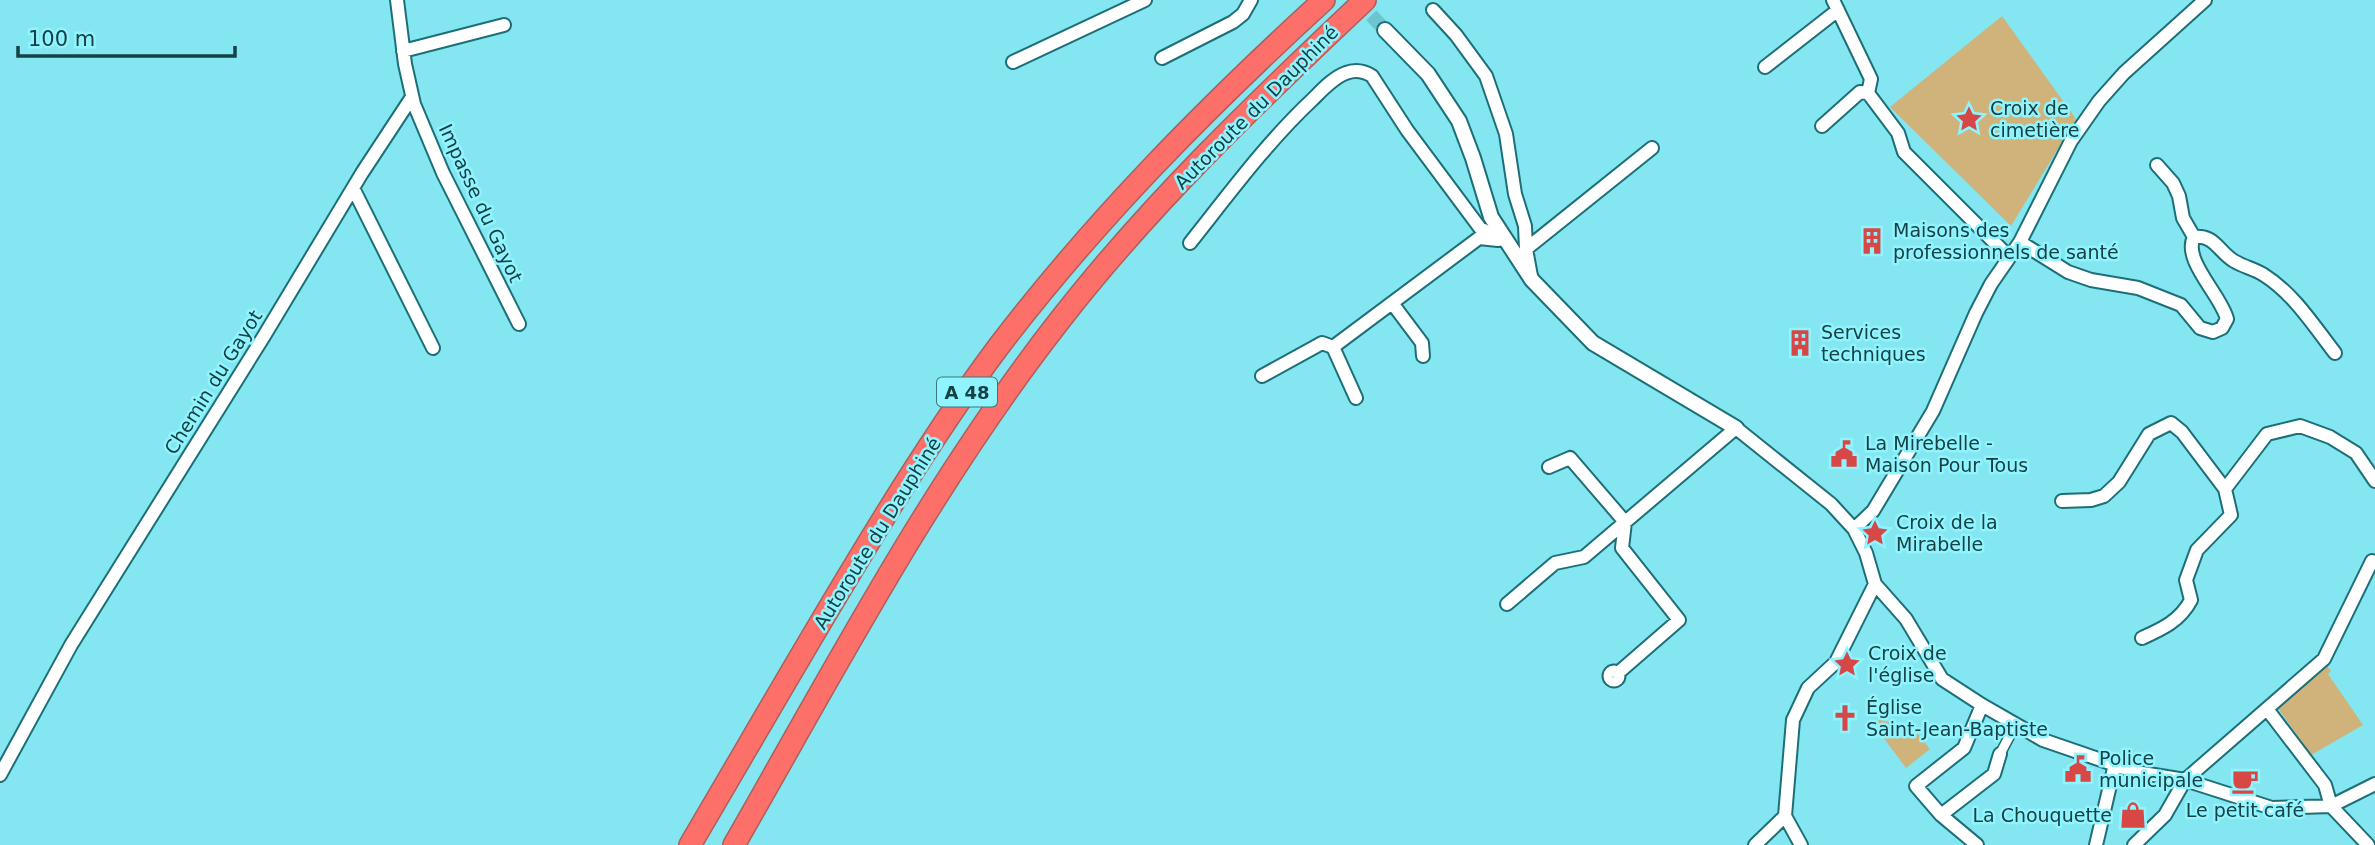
<svg xmlns="http://www.w3.org/2000/svg" width="2375" height="845" font-family="'DejaVu Sans',sans-serif">
  <style>
    .green { fill: #cfb37b }
    .lines { fill: none; stroke-linecap: round; stroke-linejoin: round }
    .tertiary-tunnel { stroke: #6dc5cf; stroke-width: 14; stroke-dasharray: 14 7; stroke-linecap: butt }
    .pedestrian-casing { stroke: #1d6f77; stroke-width: 12 }
    .minor-casing { stroke: #1d6f77; stroke-width: 16 }
    .tertiary-casing { stroke: #1d6f77; stroke-width: 18 }
    .motorway-casing { stroke: #ac5f5c; stroke-width: 24 }
    .pedestrian { stroke: #fff; stroke-width: 9 }
    .minor { stroke: #fff; stroke-width: 12 }
    .tertiary { stroke: #fff; stroke-width: 14 }
    .motorway { stroke: #fd6f69; stroke-width: 21 }
    .labels { text-anchor: middle; dominant-baseline: central; stroke-width: 5; stroke-linejoin: round; paint-order: stroke }
    .shield { fill: #90f4ff; stroke: #3b777d; stroke-width: 2 }
    .shield-label { font-size: 18px; font-weight: bold; fill: #164145 }
    .street-label { font-size: 19px; fill: #164145; stroke: #90f4ff }
    .poi-label { font-size: 19px; fill: #164145; stroke: #90f4ff; text-anchor: start }
  </style>
  <rect width="100%" height="100%" fill="#83e6f1"/>
  <!-- green -->
  <path class="green" d="M2002,16L2076,119L2011,226L1890,107Z
    M2327,666L2331,671L2328,674L2363,725L2311,755L2277,707Z
    M1880,719L1918,734L1930,749L1906,768L1874,725Z"/>
  <g class="lines">
    <!-- tertiary-tunnel -->
    <path class="tertiary-tunnel" d="M1357,0L1385,30"/>
    <defs>
      <path id="pedestrian" d="M2000,754L2016,724"/>
      <path id="minor" d="M397,0L405,64L414,104L443,173L519,324
        M1833,0L1871,79L1868,93L1898,133L1904,152L2009,257
        M1433,10L1456,35L1486,76L1506,134L1515,194L1525,226L1526,249L1531,276
        M403,51L504,25
        M1162,58L1233,22L1243,14L1251,0
        M1013,62L1145,0
        M1765,67L1838,10
        M1822,126L1860,92L1868,93
        M2157,165L2173,183L2179,196L2183,218L2194,237
        M353,188L433,348
        M2020,242L2068,272L2091,280L2138,288L2181,305L2200,328L2213,332L2222,328L2227,319C2221,295 2182,260 2194,237C2214,234 2219,252 2234,261C2244,267 2255,269 2264,275C2294,294 2314,326 2335,353
        M1190,243C1229,194 1267,142 1313,99C1322,90 1334,77 1346,73C1356,69 1364,71 1372,76L1407,130L1480,228L1505,241
        M1526,249L1652,148
        M1392,303L1422,343L1423,356
        M1262,376L1322,343L1333,347
        M1356,398L1333,347L1479,238L1498,240
        M1549,467L1570,458L1625,522L1622,548L1679,620L1618,673
        M2062,501L2091,500L2104,496L2119,482L2149,434L2171,423L2182,432L2225,489L2267,434L2300,426L2330,437L2356,453L2375,481
        M1854,529L1873,511L1933,411L1976,313L1991,284L2020,242L2071,141L2099,101L2124,73L2205,0
        M1507,604L1555,563L1584,557L1736,428L1831,504L1854,529L1866,553L1875,584L1906,619L1942,679L1982,705L2043,740L2136,772L2185,780L2272,808L2331,806L2375,784
        M2142,638C2162,629 2180,621 2191,600L2186,580L2197,550L2231,515L2225,489
        M1609.5 676a4.5 4.5 0 1 1 9 0a4.5 4.5 0 1 1-9 0Z
        M2267,709L2325,785L2331,806L2368,845
        M0,775L71,645L264,336L362,173L412,97
        M1941,815L1994,774L2000,754
        M1785,816L1793,720L1808,688L1836,662L1875,584
        M1785,816L1801,845
        M1755,845L1785,816
        M1977,845L1941,815L1916,786L1964,748L1982,705
        M2096,845L2115,764
        M2134,845L2165,815L2185,780L2324,659L2372,561"/>
      <path id="tertiary" d="M1385,30L1428,74L1459,121L1473,158L1491,217L1532,280L1593,343L1736,428"/>
      <path id="motorway" d="M690,845C746,750 801,654 858,560C902,487 948,414 999,346C1096,219 1207,107 1324,0
        M734,845C836,667 933,482 1060,320C1151,203 1258,101 1365,0"/>
    </defs>
    <!-- pedestrian casing -->
    <use href="#pedestrian" class="pedestrian-casing"/>
    <!-- minor casing -->
    <use href="#minor" class="minor-casing"/>
    <!-- tertiary casing -->
    <use href="#tertiary" class="tertiary-casing"/>
    <!-- motorway casing -->
    <use href="#motorway" class="motorway-casing"/>
    <!-- pedestrian -->
    <use href="#pedestrian" class="pedestrian"/>
    <!-- minor -->
    <use href="#minor" class="minor"/>
    <!-- tertiary -->
    <use href="#tertiary" class="tertiary"/>
    <!-- motorway -->
    <use href="#motorway" class="motorway"/>
  </g>
  <!-- icons -->
  <defs>
    <symbol id="sight-bare" viewBox="-9 -9 18 18"><path d="M0-6L1.8-2.2L6-1.7L2.9 1.2L3.7 5.4L0 3.3L-3.7 5.4L-2.9 1.2L-6-1.7L-1.8-2.2Z" fill="#d64746" stroke="#90f4ff" stroke-width="2.5" paint-order="stroke"/></symbol>
    <symbol id="building-bare" viewBox="-9 -9 18 18"><path d="M-4-6H4V6H1V3H-1V6H-4ZM-2.5-4.3h1.7v1.8h-1.7ZM.8-4.3h1.7v1.8H.8ZM-2.5-1h1.7V.8h-1.7ZM.8-1h1.7V.8H.8Z" fill="#d64746" stroke="#90f4ff" stroke-width="2.5" paint-order="stroke"/></symbol>
    <symbol id="civic-bare" viewBox="-9 -9 18 18"><path d="M-.6-6.5H3V-4.5H.6V-3L4-1V1h2V6H-6V1h2V-1L-.6-3ZM-1.2 2.5V6h2.4V2.5Z" fill="#d64746" stroke="#90f4ff" stroke-width="2.5" paint-order="stroke"/></symbol>
    <symbol id="church-bare" viewBox="-9 -9 18 18"><path d="M-1.2-6h2.4v3.5h3.3v2.4h-3.3V6h-2.4V-.1h-3.3v-2.4h3.3Z" fill="#d64746" stroke="#90f4ff" stroke-width="2.5" paint-order="stroke"/></symbol>
    <symbol id="cafe-bare" viewBox="-9 -9 18 18"><path d="M-5.5-4.5H6V0H3Q3 3.5 0 3.5H-2.5Q-5.5 3.5-5.5 0ZM3-3.2v2h1.7v-2ZM-6 4.5H4V6H-6Z" fill="#d64746" stroke="#90f4ff" stroke-width="2.5" paint-order="stroke"/></symbol>
    <symbol id="shop-bare" viewBox="-9 -9 18 18"><path d="M-5-2.5h2.3a2.7 3.5 0 0 1 5.4 0H5L5.5 6h-11ZM-1.5-2.5h3a1.5 2.3 0 0 0-3 0Z" fill="#d64746" stroke="#90f4ff" stroke-width="2.5" paint-order="stroke"/></symbol>
  </defs>
  <g fill-rule="evenodd">
    <use href="#sight-bare" x="1950" y="100" width="38" height="38"/>
    <use href="#building-bare" x="1853" y="222" width="38" height="38"/>
    <use href="#building-bare" x="1781" y="324" width="38" height="38"/>
    <use href="#civic-bare" x="1825" y="435" width="38" height="38"/>
    <use href="#sight-bare" x="1856" y="514" width="38" height="38"/>
    <use href="#sight-bare" x="1828" y="645" width="38" height="38"/>
    <use href="#church-bare" x="1826" y="699" width="38" height="38"/>
    <use href="#civic-bare" x="2059" y="750" width="38" height="38"/>
    <use href="#cafe-bare" x="2226" y="762" width="38" height="38"/>
    <use href="#shop-bare" x="2114" y="796" width="38" height="38"/>
  </g>
  <g class="labels">
    <!-- shield labels -->
    <rect class="shield" x="937" y="377.5" width="60" height="29" rx="5"/>
    <g class="shield-label">
      <text x="967" y="392">A 48</text>
    </g>
    <!-- street labels -->
    <g class="street-label">
      <text transform="translate(1256 107) rotate(-45)">Autoroute du Dauphiné</text>
      <text transform="translate(481 203) rotate(65)">Impasse du Gayot</text>
      <text transform="translate(213 382) rotate(-58)">Chemin du Gayot</text>
      <text transform="translate(877 533) rotate(-58)">Autoroute du Dauphiné</text>
    </g>
    <!-- poi labels -->
    <g class="poi-label">
      <text x="1990" y="108">Croix de<tspan x="1990" dy="22">cimetière</tspan></text>
      <text x="1893" y="230">Maisons des<tspan x="1893" dy="22">professionnels de santé</tspan></text>
      <text x="1821" y="332">Services<tspan x="1821" dy="22">techniques</tspan></text>
      <text x="1865" y="443">La Mirebelle -<tspan x="1865" dy="22">Maison Pour Tous</tspan></text>
      <text x="1896" y="522">Croix de la<tspan x="1896" dy="22">Mirabelle</tspan></text>
      <text x="1868" y="653">Croix de<tspan x="1868" dy="22">l'église</tspan></text>
      <text x="1866" y="707">Église<tspan x="1866" dy="22">Saint-Jean-Baptiste</tspan></text>
      <text x="2099" y="758">Police<tspan x="2099" dy="22">municipale</tspan></text>
      <text x="2245" y="810" text-anchor="middle">Le petit café</text>
      <text x="2112" y="815" text-anchor="end">La Chouquette</text>
    </g>
  </g>
  <!-- scale -->
  <path d="M18 46v10h217v-10" fill="none" stroke="#164145" stroke-width="3.5"/>
  <text x="28" y="46" font-size="21" fill="#164145" stroke="#90f4ff" stroke-width="5" paint-order="stroke">100 m</text>
</svg>
